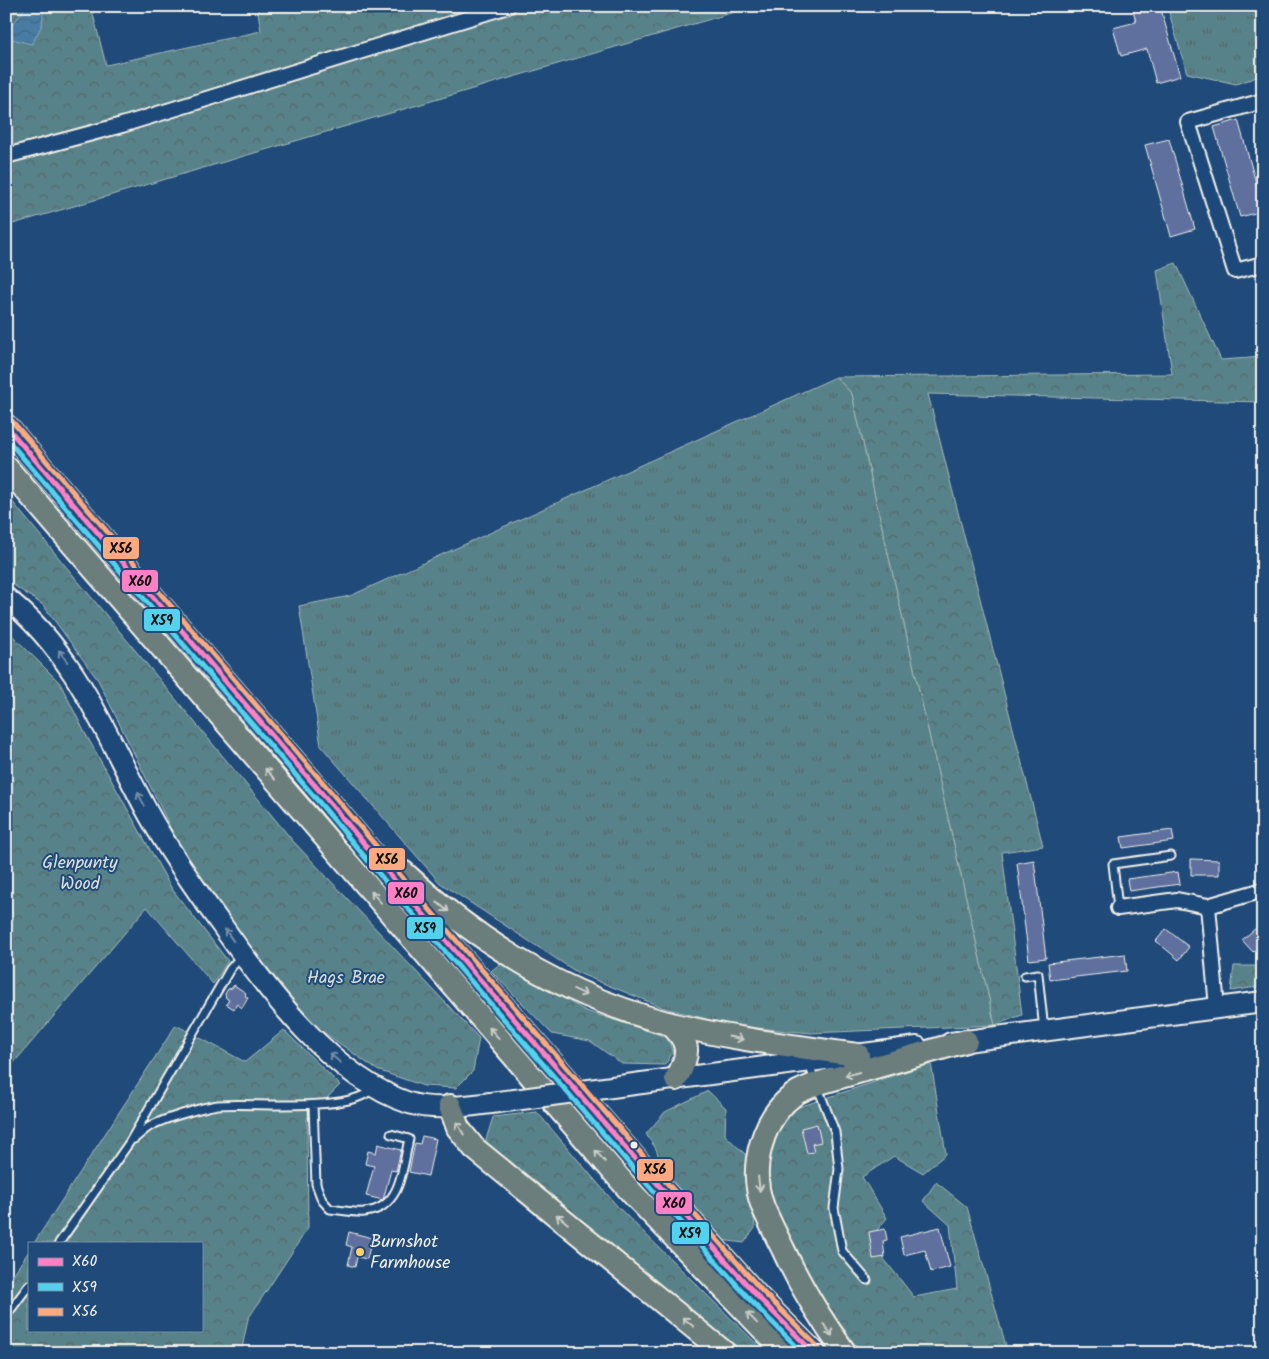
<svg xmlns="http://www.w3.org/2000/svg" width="1269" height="1359" font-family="Kalam,sans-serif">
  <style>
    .grass { fill: url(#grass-tufts); stroke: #a6bab8 }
    .forest { fill: url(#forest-crowns); stroke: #a6bab8 }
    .water { fill: url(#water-waves); stroke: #8cabbf }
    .building { fill: #5f709f; stroke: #f4f1e8 }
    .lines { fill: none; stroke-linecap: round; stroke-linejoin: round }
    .lane-casing { stroke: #f4f1e8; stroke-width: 11 }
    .street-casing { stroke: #f4f1e8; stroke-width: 18 }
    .secondary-casing { stroke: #f4f1e8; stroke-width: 24 }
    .primary-casing { stroke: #f4f1e8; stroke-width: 26 }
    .lane { stroke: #1f4a7a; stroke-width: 7 }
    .street { stroke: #1f4a7a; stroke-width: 14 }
    .secondary { stroke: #1f4a7a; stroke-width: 20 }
    .primary { stroke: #6c7e7c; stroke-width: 22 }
    .secondary-bridge-casing { stroke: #f4f1e8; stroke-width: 24; stroke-linecap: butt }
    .secondary-bridge { stroke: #1f4a7a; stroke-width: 20 }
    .bus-1-casing { stroke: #1f4a7a; stroke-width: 9 }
    .bus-2-casing { stroke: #1f4a7a; stroke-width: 9 }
    .bus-3-casing { stroke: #1f4a7a; stroke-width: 9 }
    .bus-1 { stroke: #ff80c5; stroke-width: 5 }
    .bus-2 { stroke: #53d2ee; stroke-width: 5 }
    .bus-3 { stroke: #ffa980; stroke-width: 5 }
    .oneway { stroke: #748da6 }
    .oneway2 { stroke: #cbcec8 }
    .bus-dot { fill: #f4f1e8; stroke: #1f4a7a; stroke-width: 2 }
    .poi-dot { fill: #ffd166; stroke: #1f4a7a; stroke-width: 2 }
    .labels { text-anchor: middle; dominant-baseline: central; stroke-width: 4; stroke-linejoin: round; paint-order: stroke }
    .park-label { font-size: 18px; fill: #dde0da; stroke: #1f4a7a }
    .poi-label { font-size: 18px; fill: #f4f1e8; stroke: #1f4a7a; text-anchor: start }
    .line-badge { stroke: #1f4a7a; stroke-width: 2 }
    .pale-badge-label { font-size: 14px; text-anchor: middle; font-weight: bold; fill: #111 }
  </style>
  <defs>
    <pattern id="grass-tufts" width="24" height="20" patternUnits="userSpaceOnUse" patternTransform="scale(1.25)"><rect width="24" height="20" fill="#588289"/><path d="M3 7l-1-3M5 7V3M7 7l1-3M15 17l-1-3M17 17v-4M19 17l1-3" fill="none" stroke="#51686b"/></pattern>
    <pattern id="forest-crowns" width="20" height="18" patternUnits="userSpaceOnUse" patternTransform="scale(1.25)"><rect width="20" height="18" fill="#588289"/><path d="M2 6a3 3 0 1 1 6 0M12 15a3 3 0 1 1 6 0" fill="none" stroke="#51686b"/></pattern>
    <pattern id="water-waves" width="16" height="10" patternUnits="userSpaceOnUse" patternTransform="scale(1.25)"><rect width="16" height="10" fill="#467ca3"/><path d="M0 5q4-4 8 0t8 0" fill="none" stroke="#476579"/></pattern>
  </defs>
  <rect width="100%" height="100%" fill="#1f4a7a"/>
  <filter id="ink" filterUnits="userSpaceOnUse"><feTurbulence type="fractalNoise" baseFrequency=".02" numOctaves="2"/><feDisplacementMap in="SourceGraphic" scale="10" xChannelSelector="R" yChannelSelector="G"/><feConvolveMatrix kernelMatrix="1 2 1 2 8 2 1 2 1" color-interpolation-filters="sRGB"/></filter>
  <g filter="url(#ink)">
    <!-- grass -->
    <path class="grass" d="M1167,6H1263V75L1236,84L1187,73Z
      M836,377L852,394L995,1025L811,1033L735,1026L664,1008L578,973L440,883L321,746L299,606L350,596Z"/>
    <!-- forest -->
    <path class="forest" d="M6,6H91L106,65L261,31L257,6H755L6,226Z
      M1176,263L1221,360L1263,357V402L928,394L1043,846L1002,852L1022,1015L995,1025L852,394L836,377L1172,374L1157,270Z
      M6,494L293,841L479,1038L473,1071L456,1088L424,1086L377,1070L309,1022L243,937L182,851L98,680L43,605L6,580Z
      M6,629L60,683L84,731L172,889L228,961L213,984L147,907L6,1072Z
      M501,963L586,1011L667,1037L673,1052L665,1065L622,1064L590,1041L552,1034L491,971Z
      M1234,966H1263V986L1231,991Z
      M176,1025L245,1062L284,1030L340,1085L307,1118L308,1228L248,1319L241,1353H6V1285L29,1251V1330H201V1243H34Z
      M931,1063L946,1154L923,1173L894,1156L862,1177L887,1218L869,1240L914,1297L957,1289L950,1225L923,1201L936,1182L967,1207L1008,1353H861L796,1261L765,1198L763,1163L773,1130L793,1109Z
      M708,1091L726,1108L725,1135L746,1155L755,1228L744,1243L721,1240L667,1181L656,1149L646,1134L665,1112Z
      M537,1112L618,1207L766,1353H738L484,1146L493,1117Z"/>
    <!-- water -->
    <path class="water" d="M26,6H44L42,25L32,44L12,39L7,28L15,22Z"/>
    <!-- building -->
    <path class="building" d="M1132,6H1160L1180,76L1156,83L1147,49L1121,56L1113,28L1136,22Z
      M1238,120L1263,207V211L1240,217L1214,127Z
      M1169,139L1195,229L1171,236L1145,145Z
      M1172,830L1174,841L1123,848L1121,837Z
      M1191,859L1219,860V875H1191Z
      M1034,860L1046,958L1029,960L1017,863Z
      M1178,872L1180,884L1129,891L1127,879Z
      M1263,922V942L1253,952L1242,940Z
      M1166,929L1189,947L1179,960L1156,941Z
      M1125,954L1127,971L1050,980L1048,963Z
      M234,985L246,993L245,996L248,998L242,1008L237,1004L234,1009L226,1004L229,1000L226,998L225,994L228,989L232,988Z
      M817,1124L821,1142L812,1144L814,1152L807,1153L801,1128Z
      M422,1136L436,1139L428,1176L409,1172L415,1143L420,1144Z
      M378,1144L401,1150L396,1171L391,1170L383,1200L366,1196L374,1166L365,1164L368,1151L376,1153Z
      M940,1227L950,1267L931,1272L925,1250L904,1255L900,1237Z
      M885,1229L887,1240L883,1241L885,1257L873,1259L869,1232Z
      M349,1232L372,1238L367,1259L357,1257L355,1267L348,1265L352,1247L346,1245Z"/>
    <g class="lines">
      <defs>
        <path id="lane" d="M1118,908L1113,864L1171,856
          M1025,976L1038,974L1044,1030
          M808,1062L835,1132L839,1169L834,1208L842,1251L867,1280
          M313,1105L316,1184L322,1200L330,1209C341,1210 354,1213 365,1212C402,1208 402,1168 409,1139L391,1134
          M134,1139C139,1135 144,1130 149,1127C162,1119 203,1107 218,1105C252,1102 350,1113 372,1089
          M59,1243L129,1143L230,969L242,955
          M6,1316L29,1285"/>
        <path id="street" d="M1263,101L1188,122L1235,271L1263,264
          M6,156L122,125L508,6
          M1208,906L1217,1008
          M1118,908L1177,900L1208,906L1263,890"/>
        <path id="secondary" d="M6,598C77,654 106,736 148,813C170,853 196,890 223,927C268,991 332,1077 409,1103C434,1111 466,1106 491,1103
          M951,1043L1263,1002
          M642,1083L917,1047"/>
        <path id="primary" d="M6,426L330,803L411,900L639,1163L758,1297L814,1353
          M6,467L632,1193L786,1353
          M403,872C479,944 566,996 667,1023C730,1039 794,1046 858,1055
          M669,1023C691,1042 690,1055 676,1079
          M450,1106L458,1128L474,1148L725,1353
          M845,1353C821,1320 800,1286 783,1249C776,1235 769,1221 763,1207C748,1168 762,1115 798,1092C804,1089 810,1087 816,1084L966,1041"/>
      </defs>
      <!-- lane casing -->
      <use href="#lane" class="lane-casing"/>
      <!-- street casing -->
      <use href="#street" class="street-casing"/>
      <!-- secondary casing -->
      <use href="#secondary" class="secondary-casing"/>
      <!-- primary casing -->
      <use href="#primary" class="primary-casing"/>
      <!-- lane -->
      <use href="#lane" class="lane"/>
      <!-- street -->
      <use href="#street" class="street"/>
      <!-- secondary -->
      <use href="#secondary" class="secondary"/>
      <!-- primary -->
      <use href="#primary" class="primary"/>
      <defs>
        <path id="secondary-bridge" d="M491,1103L642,1083"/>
      </defs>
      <!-- secondary-bridge casing -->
      <use href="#secondary-bridge" class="secondary-bridge-casing"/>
      <!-- secondary-bridge -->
      <use href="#secondary-bridge" class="secondary-bridge"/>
      <defs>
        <path id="bus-1" d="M6,426L330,803L411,900L639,1163L758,1297L814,1353"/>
        <path id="bus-2" d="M6,438L324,808L405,905L633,1168L752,1302L803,1353"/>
        <path id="bus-3" d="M12,421L336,798L417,895L645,1158L763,1292L819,1348"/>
      </defs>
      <!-- bus-1 casing -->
      <use href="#bus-1" class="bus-1-casing"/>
      <!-- bus-2 casing -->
      <use href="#bus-2" class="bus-2-casing"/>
      <!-- bus-3 casing -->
      <use href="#bus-3" class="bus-3-casing"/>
      <!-- bus-1 -->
      <use href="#bus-1" class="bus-1"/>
      <!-- bus-2 -->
      <use href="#bus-2" class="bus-2"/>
      <!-- bus-3 -->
      <use href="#bus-3" class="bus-3"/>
    </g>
    <!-- one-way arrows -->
    <defs><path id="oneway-shaft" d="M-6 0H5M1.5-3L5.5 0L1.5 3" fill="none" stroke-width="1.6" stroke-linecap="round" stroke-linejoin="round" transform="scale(1.25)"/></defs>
    <g class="oneway">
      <use href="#oneway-shaft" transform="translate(63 656) rotate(-126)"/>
      <use href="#oneway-shaft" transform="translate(141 799) rotate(-118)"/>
      <use href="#oneway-shaft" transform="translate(229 935) rotate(-125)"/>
      <use href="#oneway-shaft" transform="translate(335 1058) rotate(-139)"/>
    </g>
    <g class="oneway2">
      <use href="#oneway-shaft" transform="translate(270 774) rotate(-131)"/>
      <use href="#oneway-shaft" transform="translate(376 897) rotate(-131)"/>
      <use href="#oneway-shaft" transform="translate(443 907) rotate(39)"/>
      <use href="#oneway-shaft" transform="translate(580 992) rotate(24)"/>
      <use href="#oneway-shaft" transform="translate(494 1033) rotate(-131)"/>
      <use href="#oneway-shaft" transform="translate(736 1038) rotate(11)"/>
      <use href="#oneway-shaft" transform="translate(852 1074) rotate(164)"/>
      <use href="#oneway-shaft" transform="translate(460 1128) rotate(-120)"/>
      <use href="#oneway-shaft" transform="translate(600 1156) rotate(-131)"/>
      <use href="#oneway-shaft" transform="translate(759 1184) rotate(83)"/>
      <use href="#oneway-shaft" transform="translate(562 1219) rotate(-141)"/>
      <use href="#oneway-shaft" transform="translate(752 1318) rotate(-134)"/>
      <use href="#oneway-shaft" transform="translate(688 1322) rotate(-141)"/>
      <use href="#oneway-shaft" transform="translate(828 1330) rotate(53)"/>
    </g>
  </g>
  <!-- markers -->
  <circle class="bus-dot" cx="634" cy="1145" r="4.5"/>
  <circle class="poi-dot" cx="360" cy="1252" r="5"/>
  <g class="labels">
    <!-- park labels -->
    <g class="park-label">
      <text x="80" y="863">Glenpunty<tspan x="80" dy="21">Wood</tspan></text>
      <text x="346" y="978">Hags Brae</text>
    </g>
    <!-- poi labels -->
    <g class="poi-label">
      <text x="370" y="1242">Burnshot<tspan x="370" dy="21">Farmhouse</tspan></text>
    </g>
  </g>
  <g class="line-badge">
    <rect x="102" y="536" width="38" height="24" rx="5" fill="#ffa980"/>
    <rect x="121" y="569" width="38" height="24" rx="5" fill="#ff80c5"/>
    <rect x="143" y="608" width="38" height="24" rx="5" fill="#53d2ee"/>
    <rect x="368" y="847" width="38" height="24" rx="5" fill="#ffa980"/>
    <rect x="387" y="881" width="38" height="24" rx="5" fill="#ff80c5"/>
    <rect x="406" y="916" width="38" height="24" rx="5" fill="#53d2ee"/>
    <rect x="636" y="1158" width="38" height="24" rx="5" fill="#ffa980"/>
    <rect x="655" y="1191" width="38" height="24" rx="5" fill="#ff80c5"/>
    <rect x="671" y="1221" width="39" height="24" rx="5" fill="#53d2ee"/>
  </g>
  <g class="pale-badge-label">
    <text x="121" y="553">X56</text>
    <text x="140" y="586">X60</text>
    <text x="162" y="625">X59</text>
    <text x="387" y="864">X56</text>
    <text x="406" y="898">X60</text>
    <text x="425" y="933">X59</text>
    <text x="655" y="1174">X56</text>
    <text x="674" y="1208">X60</text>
    <text x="690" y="1238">X59</text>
  </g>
  <!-- margin -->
  <rect width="1269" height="1359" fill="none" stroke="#1f4a7a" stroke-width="25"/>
  <rect x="12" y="12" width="1244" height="1334" fill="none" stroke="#f4f1e8" stroke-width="2" filter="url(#ink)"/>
  <!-- legend -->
  <rect x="28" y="1242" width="175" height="90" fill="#1f4a7a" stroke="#748da6"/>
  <rect x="38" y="1258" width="25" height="8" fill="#ff80c5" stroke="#748da6"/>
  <text x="72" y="1266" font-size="15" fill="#f4f1e8">X60</text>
  <rect x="38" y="1283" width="25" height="8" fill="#53d2ee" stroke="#748da6"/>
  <text x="72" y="1292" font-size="15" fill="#f4f1e8">X59</text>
  <rect x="38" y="1308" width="25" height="8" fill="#ffa980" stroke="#748da6"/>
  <text x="72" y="1316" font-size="15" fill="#f4f1e8">X56</text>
</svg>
